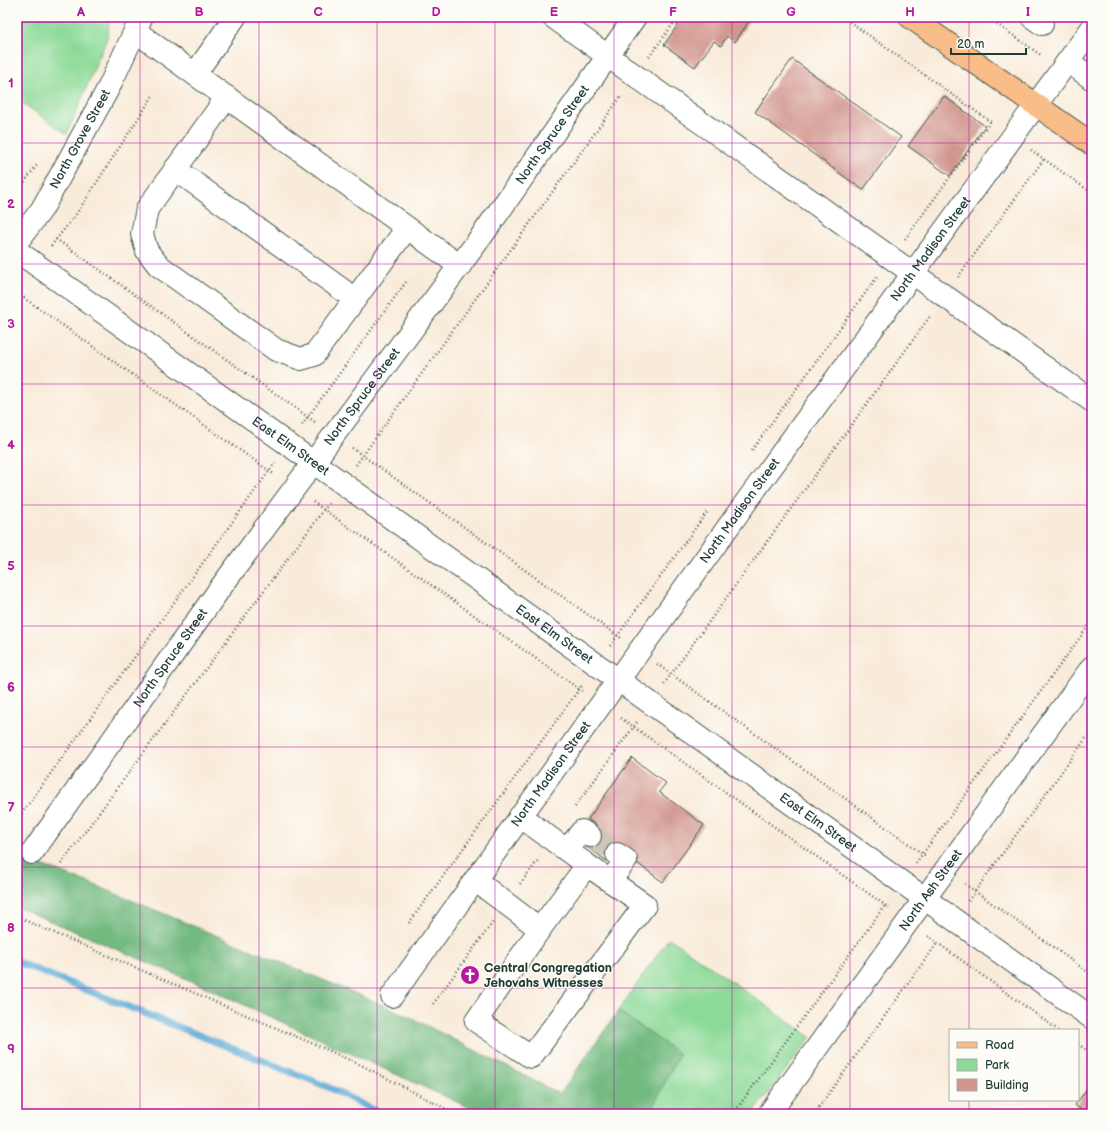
<svg xmlns="http://www.w3.org/2000/svg" width="1109" height="1131" font-family="'Balsamiq Sans',sans-serif">
  <style>
    .green { fill: #8dda98; stroke: #568c66 }
    .forest { fill: #72ba80; stroke: #487c5a }
    .lines { fill: none; stroke-linecap: round; stroke-linejoin: round }
    .stream { stroke: #5eacd8; stroke-width: 7 }
    .building { fill: #d1968e }
    .minor-tunnel { stroke: #cdc8b9; stroke-width: 22; stroke-dasharray: 22 11; stroke-linecap: butt }
    .minor-casing { stroke: #40574d; stroke-width: 24 }
    .major-casing { stroke: #40574d; stroke-width: 24 }
    .path { stroke: #40574d; stroke-width: 2.5; stroke-dasharray: 1 3; stroke-linecap: butt }
    .minor { stroke: #fff; stroke-width: 22 }
    .major { stroke: #f8bd88; stroke-width: 22 }
    .grid { fill: none; stroke: #b5179e; stroke-width: 1; stroke-opacity: 0.55 }
    .labels { text-anchor: middle; dominant-baseline: central; stroke-width: 3; stroke-linejoin: round; paint-order: stroke }
    .street-label { font-size: 13px; fill: #1f3d34; stroke: #fdfcf7 }
    .poi-label { font-size: 13px; font-weight: bold; fill: #1f3d34; stroke: #fdfcf7; text-anchor: start }
    .neatline { fill: none; stroke: #b5179e; stroke-width: 1.5 }
    .grid-label { font-size: 13px; text-anchor: middle; font-weight: bold; fill: #b5179e }
  </style>
  <rect width="100%" height="100%" fill="#fdfcf7"/>
  <filter id="ink" filterUnits="userSpaceOnUse"><feTurbulence type="fractalNoise" baseFrequency=".025" numOctaves="2"/><feDisplacementMap in="SourceGraphic" scale="8" xChannelSelector="R" yChannelSelector="G"/><feConvolveMatrix kernelMatrix="1 2 1 2 8 2 1 2 1" color-interpolation-filters="sRGB"/></filter>
  <filter id="wash" filterUnits="userSpaceOnUse"><feTurbulence type="fractalNoise" baseFrequency=".012" numOctaves="4" result="noise"/><feDisplacementMap in="SourceGraphic" scale="16" xChannelSelector="R" yChannelSelector="G"/><feGaussianBlur stdDeviation="0.9" result="paint"/><feColorMatrix in="noise" values="0 0 0 0 0 0 0 0 0 0 0 0 0 0 0 0 0 1.4 0 .05"/><feComposite in="paint" operator="in"/></filter>
  <g filter="url(#wash)">
    <rect width="100%" height="100%" fill="#f9ebda"/>
    <!-- green -->
    <path class="green" d="M17,17H110L107,38L67,134L17,99Z
      M669,938L811,1037L752,1114H649L679,1054L618,1011Z"/>
    <!-- forest -->
    <path class="forest" d="M17,856L95,885L369,999L406,1015L560,1094L618,1011L679,1054L649,1114H483L194,982L17,907Z"/>
    <g class="lines">
      <!-- stream -->
      <path class="stream" d="M17,962L328,1087L381,1114"/>
    </g>
    <g id="blocks">
      <!-- building -->
      <path class="building" d="M683,17H752L735,42L727,36L721,46L714,41L695,67L664,45Z
        M792,59L901,137L863,190L755,112Z
        M944,96L985,126L950,176L908,146Z
        M632,758L666,783L659,792L704,825L663,882L619,850L610,863L584,845L597,826L588,819Z
        M1092,1082V1114H1086L1075,1105Z"/>
    </g>
  </g>
  <g filter="url(#ink)">
    <use href="#blocks" fill-opacity="0" stroke="#40574d" stroke-width="1"/>
    <g class="lines">
      <!-- minor-tunnel -->
      <path class="minor-tunnel" d="M590,836L617,854"/>
      <defs>
        <g id="minor">
          <path d="M553,17L1092,401"/>
          <path d="M1032,17L1042,24"/>
          <path d="M135,31L460,266"/>
          <path d="M1068,61L1092,79"/>
          <path d="M195,74L235,17"/>
          <path d="M227,97L147,209L142,234L147,251L158,265L276,350L301,359L314,355L407,228"/>
          <path d="M175,169L355,299"/>
          <path id="s1" d="M17,242L42,209L109,87L141,18"/>
          <path id="s2" d="M17,251L1092,1018"/>
          <path d="M567,850L582,831L590,836"/>
          <path id="s3" d="M32,853L221,587L486,230L635,17"/>
          <path d="M475,880L540,929L587,865L520,816"/>
          <path d="M610,881L626,860L617,854"/>
          <path d="M540,929L476,1021L531,1057L645,905L587,865"/>
          <path id="s4" d="M392,996L746,502L1092,28"/>
          <path id="s5" d="M769,1114L1092,667"/>
        </g>
        <path id="major" d="M910,17L1092,144"/>
      </defs>
      <!-- minor casing -->
      <use href="#minor" class="minor-casing"/>
      <!-- major casing -->
      <use href="#major" class="major-casing"/>
      <!-- path -->
      <path class="path" d="M843,17L991,122
        M987,17L1042,56
        M649,57L678,17
        M1031,150L1092,193
        M17,192L37,165
        M56,239L315,422
        M905,239L990,122
        M51,246L77,213L154,94
        M958,277L1044,159
        M17,288L21,282
        M17,293L275,475
        M302,425L406,282
        M352,448L621,638
        M752,450L877,277
        M356,465L622,95
        M313,502L582,691
        M610,646L707,512
        M657,664L927,857
        M664,684L931,315
        M621,718L889,908
        M575,807L637,722
        M17,820L275,463
        M916,863L1092,621
        M61,864L329,503
        M520,884L539,859
        M965,884L1092,975
        M968,901L1092,730
        M17,917L323,1048L363,1066L456,1114
        M409,923L583,684
        M928,936L1058,1030
        M433,1004L493,922
        M1078,1044L1092,1054
        M733,1114L886,904
        M814,1114L938,942"/>
      <!-- minor -->
      <use href="#minor" class="minor"/>
      <!-- major -->
      <use href="#major" class="major"/>
    </g>
  </g>
  <!-- grid -->
  <path class="grid" d="M140,17V1114M259,17V1114M377,17V1114M495,17V1114M614,17V1114M732,17V1114M850,17V1114M969,17V1030M17,143H1092M17,264H1092M17,384H1092M17,505H1092M17,626H1092M17,747H1092M17,867H1092M17,988H1092M969,1100V1114"/>
  <!-- icons -->
  <defs>
    <symbol id="church-disc" viewBox="-11 -11 22 22"><circle r="9.5" fill="#b5179e" stroke="#fdfcf7"/><path d="M-1.2-6h2.4v3.5h3.3v2.4h-3.3V6h-2.4V-.1h-3.3v-2.4h3.3Z" fill="#fff"/></symbol>
  </defs>
  <g fill-rule="evenodd">
    <use href="#church-disc" x="459" y="964" width="22" height="22"/>
  </g>
  <g class="labels">
    <!-- street labels -->
    <g class="street-label">
      <text stroke="none"><textPath href="#s3" startOffset="887">North Spruce Street</textPath></text>
      <text stroke="none"><textPath href="#s1" startOffset="121">North Grove Street</textPath></text>
      <text stroke="none"><textPath href="#s4" startOffset="921">North Madison Street</textPath></text>
      <text stroke="none"><textPath href="#s3" startOffset="563">North Spruce Street</textPath></text>
      <text stroke="none"><textPath href="#s2" startOffset="336">East Elm Street</textPath></text>
      <text stroke="none"><textPath href="#s4" startOffset="597">North Madison Street</textPath></text>
      <text stroke="none"><textPath href="#s2" startOffset="660">East Elm Street</textPath></text>
      <text stroke="none"><textPath href="#s3" startOffset="239">North Spruce Street</textPath></text>
      <text stroke="none"><textPath href="#s4" startOffset="273">North Madison Street</textPath></text>
      <text stroke="none"><textPath href="#s2" startOffset="984">East Elm Street</textPath></text>
      <text stroke="none"><textPath href="#s5" startOffset="276">North Ash Street</textPath></text>
    </g>
    <!-- poi labels -->
    <g class="poi-label">
      <text x="484" y="968">Central Congregation<tspan x="484" dy="15">Jehovahs Witnesses</tspan></text>
    </g>
  </g>
  <!-- margin -->
  <rect width="1109" height="1131" fill="none" stroke="#fdfcf7" stroke-width="44"/>
  <!-- legend -->
  <rect x="949" y="1029" width="130" height="72" fill="#fdfcf7" stroke="#a4b0a9"/>
  <rect x="957" y="1042" width="20" height="6" fill="#f8bd88" stroke="#a4b0a9"/>
  <text x="985" y="1049" font-size="12" fill="#1f3d34">Road</text>
  <rect x="957" y="1059" width="20" height="12" fill="#8dda98" stroke="#a4b0a9"/>
  <text x="985" y="1069" font-size="12" fill="#1f3d34">Park</text>
  <rect x="957" y="1079" width="20" height="12" fill="#d1968e" stroke="#a4b0a9"/>
  <text x="985" y="1089" font-size="12" fill="#1f3d34">Building</text>
  <!-- scale -->
  <path d="M951 48v6h75v-6" fill="none" stroke="#1f3d34" stroke-width="2"/>
  <text x="957" y="48" font-size="12" fill="#1f3d34" stroke="#fdfcf7" stroke-width="3" paint-order="stroke">20 m</text>
  <rect x="22" y="22" width="1065" height="1087" class="neatline"/>
  <g class="grid-label">
    <text x="81" y="16">A</text>
    <text x="199" y="16">B</text>
    <text x="318" y="16">C</text>
    <text x="436" y="16">D</text>
    <text x="554" y="16">E</text>
    <text x="673" y="16">F</text>
    <text x="791" y="16">G</text>
    <text x="910" y="16">H</text>
    <text x="1028" y="16">I</text>
    <text x="11" y="87">1</text>
    <text x="11" y="208">2</text>
    <text x="11" y="328">3</text>
    <text x="11" y="449">4</text>
    <text x="11" y="570">5</text>
    <text x="11" y="691">6</text>
    <text x="11" y="812">7</text>
    <text x="11" y="932">8</text>
    <text x="11" y="1053">9</text>
  </g>
</svg>
